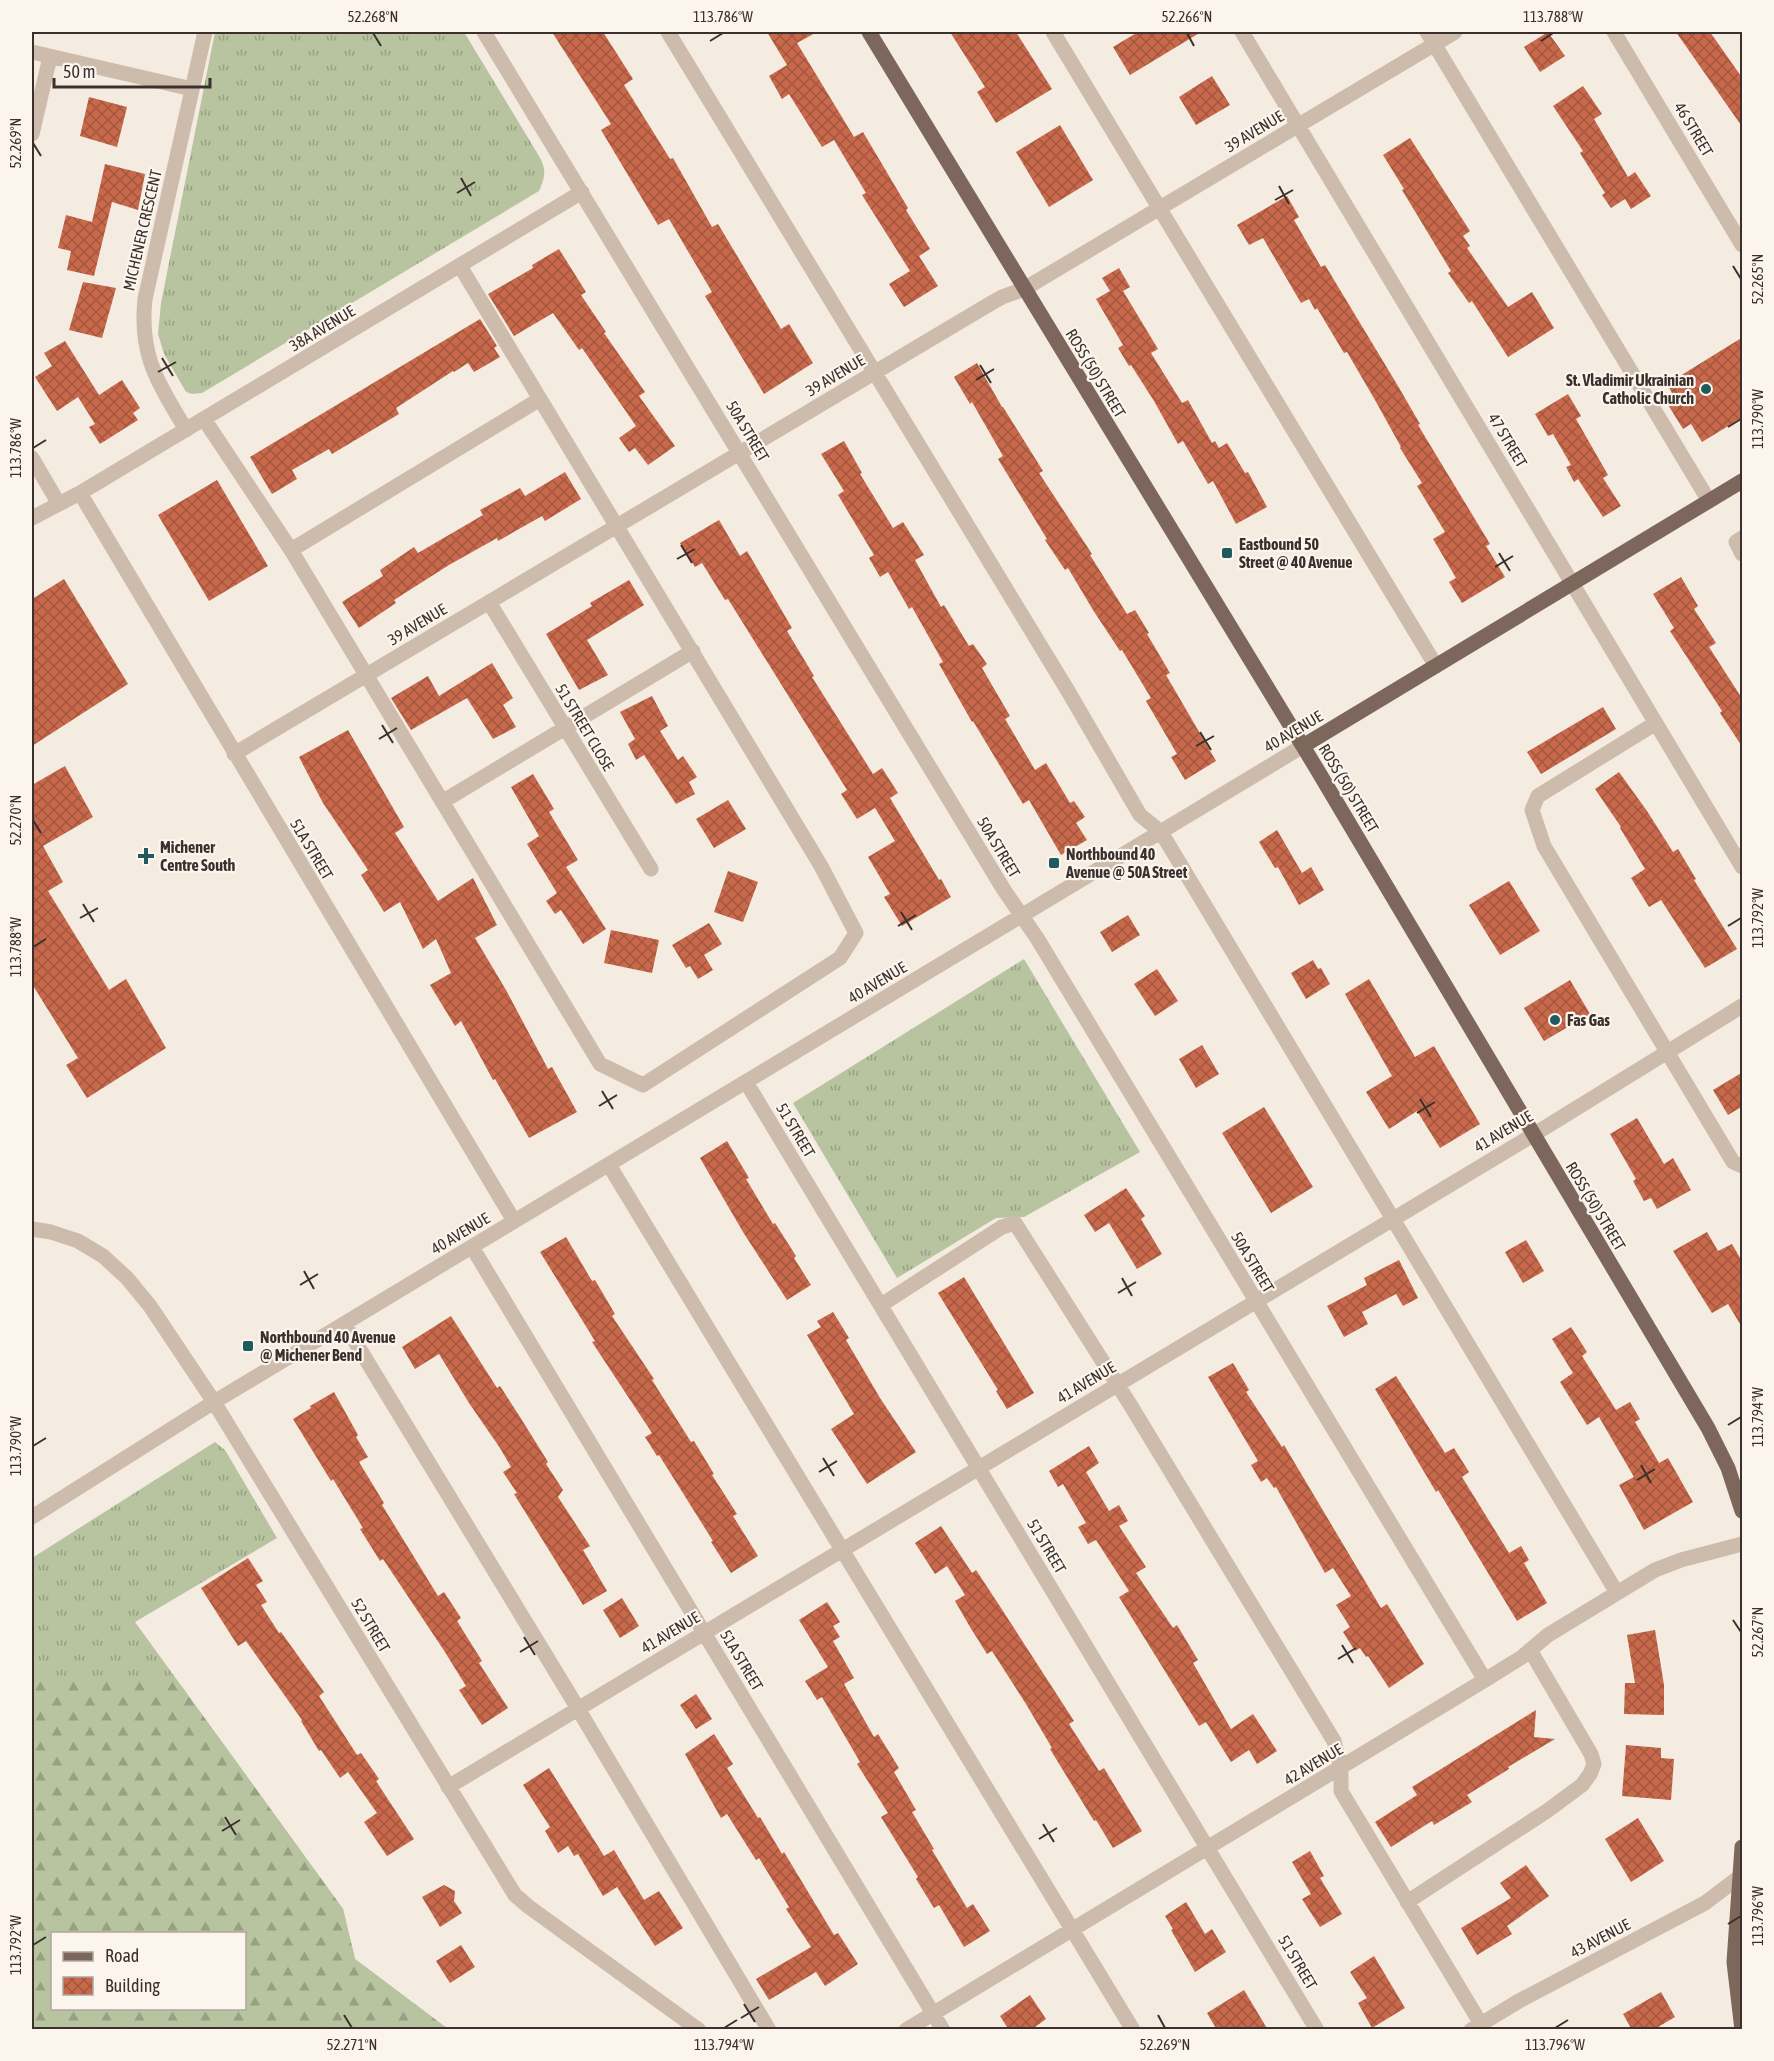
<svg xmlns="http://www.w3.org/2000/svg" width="1774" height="2061" font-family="'Asap Condensed',sans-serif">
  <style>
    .grass { fill: url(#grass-tufts); fill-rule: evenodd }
    .forest { fill: url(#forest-firs); fill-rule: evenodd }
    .building { fill: url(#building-cross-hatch) }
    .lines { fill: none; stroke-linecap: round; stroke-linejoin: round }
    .minor { stroke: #cdbbac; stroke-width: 15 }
    .major { stroke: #7d675c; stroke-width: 15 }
    .ticks { fill: none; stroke: #3b302b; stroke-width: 2 }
    .poi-dot { fill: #1f5a5e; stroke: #fbf5ee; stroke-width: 2 }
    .labels { text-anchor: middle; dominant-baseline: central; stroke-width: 4.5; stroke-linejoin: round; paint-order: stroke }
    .street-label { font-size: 16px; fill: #3b302b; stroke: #fbf5ee }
    .poi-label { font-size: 16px; font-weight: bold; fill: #3b302b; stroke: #fbf5ee; text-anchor: start }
    .neatline { fill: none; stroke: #3b302b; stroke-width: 2 }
    .ticks-label { font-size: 15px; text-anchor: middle; fill: #3b302b }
  </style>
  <defs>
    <pattern id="grass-tufts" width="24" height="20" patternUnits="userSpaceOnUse" patternTransform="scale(1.5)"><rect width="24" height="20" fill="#b8c4a0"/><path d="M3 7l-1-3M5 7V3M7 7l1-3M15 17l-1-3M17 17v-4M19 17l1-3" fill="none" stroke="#97a083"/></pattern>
    <pattern id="forest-firs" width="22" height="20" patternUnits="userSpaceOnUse" patternTransform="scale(1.5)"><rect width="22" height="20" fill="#b8c4a0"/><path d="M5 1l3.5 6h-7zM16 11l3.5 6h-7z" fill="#97a083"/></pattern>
    <pattern id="building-cross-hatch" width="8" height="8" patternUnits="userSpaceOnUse" patternTransform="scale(1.5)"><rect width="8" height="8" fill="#c8694b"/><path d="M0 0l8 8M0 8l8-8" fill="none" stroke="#a4573f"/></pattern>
  </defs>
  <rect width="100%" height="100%" fill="#f4ebe1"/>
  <!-- grass -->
  <path class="grass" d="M215,32H464L539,156C547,170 545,177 539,191L202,393L192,394L186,392L164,354L158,334L161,303Z
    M1024,959L1140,1152L1024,1217L996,1218L897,1278L793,1103Z
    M215,1442L225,1450L277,1538L135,1622L343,1909L355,1959L448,2029L32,2030V1558ZM52,1934H244V2008H52Z"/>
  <!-- forest -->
  <path class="forest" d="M32,1680H177L343,1909L355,1959L448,2029H32ZM52,1934H244V2008H52Z"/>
  <!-- building -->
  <path class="building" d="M552,32H603L633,79L624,85L670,159L673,158L712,227L718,224L781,329L789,324L813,363L764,394L705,296L712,292L669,219L658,225L601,130L611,124Z
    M767,32H817L797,43L854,137L863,132L908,208L906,210L930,249L919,256L938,286L904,307L889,284L910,271L862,195L866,193L834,140L822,147L789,94L782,99L769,76L787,65Z
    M950,32H1016L1052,89L996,123L977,92L985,87Z
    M1138,32H1201L1130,75L1113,47Z
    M1548,32L1565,56L1540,72L1524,47Z
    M1676,32H1710L1743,79V128Z
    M1212,76L1230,105L1196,125L1179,97Z
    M1583,86L1602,114L1594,119L1628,177L1635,172L1651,196L1631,209L1625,199L1611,208L1602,195L1605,193L1580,153L1583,151L1553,106Z
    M89,97L127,107L117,147L80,136Z
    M1060,125L1093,180L1049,207L1016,152Z
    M1410,138L1470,231L1463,236L1470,246L1467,248L1508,307L1532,292L1554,328L1508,357L1472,301L1469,303L1448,273L1451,271L1402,190L1404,189L1383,155Z
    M105,164L145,174L138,210L112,202L94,276L67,270L71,251L58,248L66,215L92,222Z
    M1287,196L1299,217L1294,220L1321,267L1325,265L1398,386L1420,424L1418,425L1490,544L1486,546L1505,577L1462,603L1449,582L1456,578L1433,539L1445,532L1417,486L1422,483L1400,448L1401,447L1375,400L1347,352L1344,353L1317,308L1315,310L1309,299L1301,303L1263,238L1249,245L1237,225Z
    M559,249L586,292L581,295L606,332L604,333L645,392L639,396L675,446L648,465L635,448L629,452L619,438L636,426L582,348L579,350L553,313L514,336L488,294L533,268L532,265Z
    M1119,268L1130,287L1123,291L1158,349L1151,353L1182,403L1188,400L1212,443L1215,441L1219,448L1227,443L1245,473L1248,472L1267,507L1236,524L1213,481L1208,484L1183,441L1178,444L1154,401L1131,365L1129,366L1118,348L1123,345L1096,299L1110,291L1102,278Z
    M83,282L116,288L102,338L69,330Z
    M480,319L497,346L494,348L500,357L474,372L468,363L454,372L453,371L396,408L399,414L332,454L329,449L292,470L297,479L272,494L250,457Z
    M1743,337V417L1702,442L1691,424L1683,429L1665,400L1673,395L1667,384Z
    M65,341L99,395L122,380L140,408L133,413L138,420L100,444L89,427L95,424L78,397L57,411L35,377L52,366L44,353Z
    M977,363L1002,407H1003L1043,471L1039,473L1092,554L1090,555L1117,598L1127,614L1135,610L1149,633L1147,634L1170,673L1166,675L1216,761L1185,780L1171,757L1177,754L1146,701L1151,698L1122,650L1120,651L1093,610L1068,568L1065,570L1045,540L1047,539L998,459L1003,456L972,402L970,404L954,377Z
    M1568,394L1581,416L1576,419L1608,475L1603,478L1621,506L1603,517L1578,479L1574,482L1566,467L1571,465L1553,434L1548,436L1535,414Z
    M844,441L862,473L860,474L893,528L903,522L924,555L915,560L941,607L944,605L969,646L973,644L987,664L982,668L1010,716L1005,719L1035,770L1046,763L1070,803L1074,801L1085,817L1076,823L1087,840L1061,855L1029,800L1023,804L973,721L972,722L939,664L943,662L912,607L909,609L888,572L880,577L869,558L874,555L838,495L844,491L821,454Z
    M565,472L581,499L545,521L542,516L498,541L497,538L449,565L394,600L396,603L359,628L342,602L383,576L380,570L414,547L418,553L483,515L480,510L520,488L525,496Z
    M217,480L268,566L209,601L158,515Z
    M719,520L740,556L747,551L792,628L787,631L814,676L812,677L873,774L882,768L898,793L890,798L939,880L941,879L951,897L902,926L884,897L890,894L868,857L895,841L875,808L857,819L841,794L847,790L728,599L725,600L702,563L695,567L680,543Z
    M1681,577L1698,606L1694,609L1716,643L1709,647L1743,700V748L1720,713L1722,711L1670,631L1674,628L1653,594Z
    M64,579L128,684L32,746V599Z
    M629,580L644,605L587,640L608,675L579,690L546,634L592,606L590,603Z
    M492,663L513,698L503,705L516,727L493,739L467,698L411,730L391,698L428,676L439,696Z
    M652,696L668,726L660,731L678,760L683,756L697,777L689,782L695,794L676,804L644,755L636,760L628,744L635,739L620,712Z
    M1603,707L1616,729L1541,774L1527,752Z
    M348,730L404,827L395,833L438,901L473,878L497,925L475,938L506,990L548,1069L552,1067L577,1112L529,1138L495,1079L493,1080L461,1021L455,1026L430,985L451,973L436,939L423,949L400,902L384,912L361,875L368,870L323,803L299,757Z
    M65,766L93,817L43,846L63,882L48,891L109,990L126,979L166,1048L87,1098L66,1065L78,1058L32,984V785Z
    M1619,772L1647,811L1673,852L1678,849L1696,879L1694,880L1737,949L1705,968L1661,900L1649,907L1631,878L1645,869L1620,828L1621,827L1595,789Z
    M533,774L554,809L549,812L578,860L566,867L606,929L583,944L561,910L555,914L546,901L557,893L527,844L539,836L511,787Z
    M728,800L746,829L714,848L696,819Z
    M1277,830L1302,873L1311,867L1324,890L1299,905L1278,867L1275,868L1259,842Z
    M728,871L758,882L743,922L714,912Z
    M1509,881L1540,931L1500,955L1469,905Z
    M1128,915L1140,935L1112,952L1100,932Z
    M709,923L722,944L704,955L713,970L698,979L690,966L686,968L672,945Z
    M611,930L659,940L652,973L604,963Z
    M1313,960L1318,969L1321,968L1330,984L1306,999L1291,973Z
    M1157,969L1178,1001L1155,1016L1134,984Z
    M1369,979L1415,1057L1434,1046L1480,1124L1440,1148L1417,1111L1389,1129L1366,1092L1392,1076L1345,994Z
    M1570,980L1590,1014L1544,1041L1524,1008Z
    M1202,1045L1219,1074L1196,1088L1179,1059Z
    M1743,1072V1106L1728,1115L1713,1090Z
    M1264,1107L1313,1187L1271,1213L1222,1133Z
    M1637,1118L1664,1164L1673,1158L1691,1190L1657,1209L1651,1198L1644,1201L1633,1181L1636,1179L1610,1134Z
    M727,1141L749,1178L746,1179L773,1224L775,1223L796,1256L794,1258L811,1285L787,1300L743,1232L700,1158Z
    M1126,1188L1145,1216L1141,1219L1162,1254L1137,1269L1109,1223L1095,1232L1084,1215Z
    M1707,1232L1718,1251L1732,1244L1743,1263V1329L1728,1304L1712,1313L1673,1251Z
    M566,1237L592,1281L595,1280L615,1314L612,1316L654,1379L652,1380L691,1442L694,1441L714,1474L712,1475L737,1514L733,1516L758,1556L731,1573L711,1542L713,1541L659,1455L657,1456L645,1437L652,1433L592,1342L595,1341L540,1252Z
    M1526,1240L1544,1271L1523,1283L1505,1252Z
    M1399,1260L1418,1298L1403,1306L1396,1294L1362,1312L1368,1324L1344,1337L1327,1306L1367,1285L1364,1278Z
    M964,1277L1034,1393L1007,1409L996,1391L998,1390L938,1293Z
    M833,1312L849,1338L846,1340L880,1398L916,1452L867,1484L831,1429L854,1414L807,1335L821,1327L817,1321Z
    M451,1316L497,1388L500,1386L520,1417L548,1462L546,1464L563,1490L558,1497L590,1546L583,1550L607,1591L583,1605L514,1494L517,1493L503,1472L511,1467L500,1448L469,1403L439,1354L415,1369L402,1347Z
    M1571,1327L1587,1352L1582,1356L1616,1410L1630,1402L1640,1419L1635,1422L1659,1463L1668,1458L1693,1502L1644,1530L1619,1485L1634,1477L1599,1417L1587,1425L1560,1382L1573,1373L1552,1339Z
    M1233,1363L1249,1390L1246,1392L1282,1447L1284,1445L1381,1608L1387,1604L1424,1664L1389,1688L1368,1656L1366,1657L1360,1648L1355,1651L1343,1632L1350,1627L1336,1605L1351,1596L1333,1568L1325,1573L1276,1487L1274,1488L1267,1478L1261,1482L1251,1465L1258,1461L1208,1377Z
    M1396,1376L1445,1453L1454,1448L1469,1472L1462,1477L1509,1553L1521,1546L1529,1560L1524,1563L1547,1603L1517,1621L1438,1490L1436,1492L1375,1389Z
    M334,1392L358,1435L356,1437L368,1457L359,1462L384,1503L382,1505L438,1596L444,1592L461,1618L457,1621L482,1661L479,1663L508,1708L482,1725L459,1690L466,1686L443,1649L383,1559L380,1561L360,1529L363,1528L333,1479L331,1481L293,1419L311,1408L310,1406Z
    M1089,1446L1099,1463L1086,1472L1109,1511L1119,1505L1128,1521L1119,1526L1146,1567L1136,1573L1173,1628L1177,1625L1198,1660L1193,1663L1231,1729L1253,1714L1277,1751L1257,1764L1249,1750L1231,1762L1206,1722L1199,1726L1119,1597L1129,1591L1096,1540L1088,1544L1078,1527L1086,1523L1063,1484L1058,1487L1049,1471Z
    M941,1526L972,1573L976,1570L1001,1608L1074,1721L1069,1724L1099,1771L1104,1768L1142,1831L1113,1848L1096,1820L1094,1821L1050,1749L1052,1748L1026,1704L992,1651L987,1654L970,1627L955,1601L965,1595L947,1566L935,1574L915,1543Z
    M248,1558L263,1581L256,1585L267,1602L261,1605L279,1633L281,1632L324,1692L319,1696L357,1755L361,1753L379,1779L376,1781L414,1839L387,1856L364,1822L377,1813L348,1772L340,1778L321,1750L319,1751L301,1721L302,1720L246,1641L238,1646L201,1588Z
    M622,1598L639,1626L620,1638L603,1610Z
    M827,1602L840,1622L833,1626L840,1637L833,1641L854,1678L844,1684L874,1737L878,1734L899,1768L894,1772L916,1810L912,1812L934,1849L932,1850L967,1908L973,1904L990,1931L964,1947L939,1905L934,1908L916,1879L918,1877L881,1817L888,1813L857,1764L860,1762L822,1697L817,1700L805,1681L828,1667L799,1620Z
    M1655,1630L1664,1685V1715L1624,1714L1625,1683H1635L1627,1635Z
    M696,1694L712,1719L696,1729L680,1705Z
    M1536,1710L1534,1737L1555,1739L1508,1767L1509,1769L1467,1795L1472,1802L1434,1825L1432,1821L1391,1847L1375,1822L1417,1795L1412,1787Z
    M714,1734L733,1764L727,1768L758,1818L760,1817L782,1854L784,1852L834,1935L838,1933L858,1964L825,1986L816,1972L769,2000L756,1979L811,1947L786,1909L789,1907L759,1858L756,1860L727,1814L721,1818L685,1754Z
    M1626,1745L1661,1748V1758L1674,1759L1671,1800L1622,1796Z
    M549,1768L604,1856L614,1850L644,1900L659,1891L683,1928L655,1946L617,1887L603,1896L578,1854L574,1856L568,1846L558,1853L545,1831L550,1827L523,1785Z
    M1638,1818L1664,1861L1631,1882L1605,1839Z
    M1310,1851L1324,1876L1320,1878L1342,1914L1320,1927L1302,1899L1311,1894L1292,1862Z
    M1526,1865L1549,1896L1507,1926L1512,1934L1477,1955L1461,1928L1511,1898L1500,1883Z
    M444,1885L455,1891L454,1901L462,1913L440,1927L422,1897Z
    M1186,1902L1205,1934L1212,1929L1226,1952L1195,1972L1171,1930L1173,1929L1165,1916Z
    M461,1945L475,1967L450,1983L436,1961Z
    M1374,1956L1405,2008L1372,2028L1358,2003L1367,1998L1350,1972Z
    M1244,1990L1268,2030H1217L1207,2013Z
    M1661,1992L1675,2017L1653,2030H1632L1623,2014Z
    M1030,1995L1046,2019L1031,2030H1009L1000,2016Z"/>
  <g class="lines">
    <!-- minor -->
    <path class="minor" d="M484,32L1004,890L1037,938L1485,1680
      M668,32L1068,691L1140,815L1161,832L1617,1593
      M1053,32L1436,666
      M1242,32L1742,867
      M1427,32L1709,501
      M1614,32L1742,245
      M32,52L192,89
      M32,134L50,57
      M204,419L291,550L600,1064L643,1085L840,958L856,933L821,866L460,266
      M186,430C158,382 139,356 145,299L205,32
      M32,458L59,504
      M80,493L514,1221
      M32,518L80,493L582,192
      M1742,538L1736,542L1742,554
      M291,550L540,399
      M489,602L651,869
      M1656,723L1538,796L1532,810L1544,846L1733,1162L1742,1166
      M234,754L988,305L1002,297L1024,289L1455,32
      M442,802L693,651
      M746,1082L1317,2030
      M609,1165L1133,2030
      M32,1229L51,1232L78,1241L103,1256L127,1278L150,1306L214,1402L515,1895L529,1907L699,2030
      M472,1247L943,2030
      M881,1305L1002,1227L1015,1223L1131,1406L1334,1741L1341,1769V1791L1481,2024
      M345,1325L568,1692L769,2030
      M32,1517L214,1402L1303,746
      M448,1787L1533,1135L1742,1006
      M1407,1902L1547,1811L1582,1785L1590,1774L1594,1764L1591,1754L1530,1650
      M906,2030L1485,1680L1522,1657L1548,1635L1655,1570L1681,1560L1742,1544
      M1471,2030L1519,2001L1705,1903L1742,1875"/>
    <!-- major -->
    <path class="major" d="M869,32L1318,771L1708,1428L1728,1468L1742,1511
      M1303,746L1742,481
      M1742,2030L1734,1962L1742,1847"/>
  </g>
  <!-- ticks -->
  <path class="ticks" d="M373,33L381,46M1187,33L1194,46M710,41L723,33M1541,41L1553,33M33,143L41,156M461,178L471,196M1279,186L1289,204M457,193L475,182M1275,200L1293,190M1733,266L1741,279M162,358L173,376M980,365L991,383M158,372L176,362M976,380L994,369M1728,427L1741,419M33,448L46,440M681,545L692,563M1499,553L1510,571M677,559L695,549M1495,567L1513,556M382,725L393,743M1200,732L1211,750M379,739L397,728M1196,746L1214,736M33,820L41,833M83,904L94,922M901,912L912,930M80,918L98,908M898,926L916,915M1728,926L1741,918M33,947L46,939M602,1091L613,1109M1420,1099L1431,1117M599,1106L617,1095M1417,1113L1435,1102M304,1271L314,1289M1122,1278L1132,1296M300,1285L318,1274M1118,1293L1136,1282M1728,1425L1741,1417M33,1446L46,1438M823,1458L834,1476M1641,1465L1651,1483M819,1472L837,1461M1637,1480L1655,1469M1733,1620L1741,1632M524,1637L535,1655M1342,1645L1353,1663M520,1652L538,1641M1338,1659L1356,1648M225,1817L236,1835M1043,1824L1054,1842M222,1831L240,1820M1039,1839L1057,1828M1728,1924L1741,1916M33,1945L46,1937M744,2004L755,2022M344,2015L352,2028M1158,2015L1165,2028M741,2018L759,2007M724,2028L737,2020M1555,2028L1568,2020"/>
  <!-- markers -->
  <g class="poi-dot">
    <circle cx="1706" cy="389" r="6"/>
    <rect x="1221" y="547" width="12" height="12" rx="3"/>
    <path d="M143 847h6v6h6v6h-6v6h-6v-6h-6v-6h6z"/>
    <rect x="1048" y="857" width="12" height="12" rx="3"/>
    <circle cx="1555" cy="1020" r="6"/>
    <rect x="242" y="1340" width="12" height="12" rx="3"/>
  </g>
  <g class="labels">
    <!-- street labels -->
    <g class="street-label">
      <text transform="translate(1694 129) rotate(59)">46 STREET</text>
      <text transform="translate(1254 131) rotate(-31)">39 AVENUE</text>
      <text transform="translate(142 230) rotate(-77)">MICHENER CRESCENT</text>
      <text transform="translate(322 328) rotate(-31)">38A AVENUE</text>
      <text transform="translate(1096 373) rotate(59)">ROSS (50) STREET</text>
      <text transform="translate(835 375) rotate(-31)">39 AVENUE</text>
      <text transform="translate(748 431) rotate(59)">50A STREET</text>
      <text transform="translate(1508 440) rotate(59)">47 STREET</text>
      <text transform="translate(417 624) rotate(-31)">39 AVENUE</text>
      <text transform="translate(585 727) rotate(59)">51 STREET CLOSE</text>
      <text transform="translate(1293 731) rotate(-31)">40 AVENUE</text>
      <text transform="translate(1349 788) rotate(59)">ROSS (50) STREET</text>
      <text transform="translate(999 847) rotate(59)">50A STREET</text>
      <text transform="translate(312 849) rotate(59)">51A STREET</text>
      <text transform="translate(877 982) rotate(-31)">40 AVENUE</text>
      <text transform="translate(796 1130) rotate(59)">51 STREET</text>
      <text transform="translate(1503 1131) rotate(-31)">41 AVENUE</text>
      <text transform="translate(1596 1206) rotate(59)">ROSS (50) STREET</text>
      <text transform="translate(460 1233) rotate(-31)">40 AVENUE</text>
      <text transform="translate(1253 1262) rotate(59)">50A STREET</text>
      <text transform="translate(1086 1382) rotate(-31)">41 AVENUE</text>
      <text transform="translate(1047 1546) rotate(59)">51 STREET</text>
      <text transform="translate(371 1625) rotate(59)">52 STREET</text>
      <text transform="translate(670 1632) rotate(-31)">41 AVENUE</text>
      <text transform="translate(742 1660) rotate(59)">51A STREET</text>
      <text transform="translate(1313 1764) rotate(-31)">42 AVENUE</text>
      <text transform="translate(1600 1938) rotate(-28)">43 AVENUE</text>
      <text transform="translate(1298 1962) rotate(59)">51 STREET</text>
    </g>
    <!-- poi labels -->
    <g class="poi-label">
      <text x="1694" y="380" text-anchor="end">St. Vladimir Ukrainian<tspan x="1694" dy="18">Catholic Church</tspan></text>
      <text x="1239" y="544">Eastbound 50<tspan x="1239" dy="18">Street @ 40 Avenue</tspan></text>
      <text x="160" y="847">Michener<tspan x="160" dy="18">Centre South</tspan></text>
      <text x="1066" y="854">Northbound 40<tspan x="1066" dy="18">Avenue @ 50A Street</tspan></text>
      <text x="1567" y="1020">Fas Gas</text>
      <text x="260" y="1337">Northbound 40 Avenue<tspan x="260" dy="18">@ Michener Bend</tspan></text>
    </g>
  </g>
  <!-- border -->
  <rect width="1774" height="2061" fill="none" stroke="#fbf5ee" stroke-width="66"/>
  <!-- legend -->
  <rect x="51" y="1932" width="195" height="78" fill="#fbf5ee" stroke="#aea6a0" stroke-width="1.5"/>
  <rect x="63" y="1952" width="30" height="9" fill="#7d675c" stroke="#aea6a0" stroke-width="1.5"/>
  <text x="105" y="1962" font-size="18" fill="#3b302b">Road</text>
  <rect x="63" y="1977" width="30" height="18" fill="url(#building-cross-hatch)" stroke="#aea6a0" stroke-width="1.5"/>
  <text x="105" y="1992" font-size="18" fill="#3b302b">Building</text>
  <!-- scale -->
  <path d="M54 78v9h156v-9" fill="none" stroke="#3b302b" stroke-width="3"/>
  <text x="63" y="78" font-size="18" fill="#3b302b" stroke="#fbf5ee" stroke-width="4.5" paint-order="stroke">50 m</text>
  <rect x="33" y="33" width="1708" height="1995" class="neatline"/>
  <g class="ticks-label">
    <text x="373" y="22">52.268°N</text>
    <text x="723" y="22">113.786°W</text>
    <text x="1187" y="22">52.266°N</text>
    <text x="1553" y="22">113.788°W</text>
    <text transform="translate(16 143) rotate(-90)" y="5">52.269°N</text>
    <text transform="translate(1758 279) rotate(-90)" y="5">52.265°N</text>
    <text transform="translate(1758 419) rotate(-90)" y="5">113.790°W</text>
    <text transform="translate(16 448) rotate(-90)" y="5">113.786°W</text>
    <text transform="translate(16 820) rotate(-90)" y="5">52.270°N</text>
    <text transform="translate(1758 918) rotate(-90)" y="5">113.792°W</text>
    <text transform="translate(16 947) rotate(-90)" y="5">113.788°W</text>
    <text transform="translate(1758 1417) rotate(-90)" y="5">113.794°W</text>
    <text transform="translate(16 1446) rotate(-90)" y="5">113.790°W</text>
    <text transform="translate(1758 1632) rotate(-90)" y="5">52.267°N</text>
    <text transform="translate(1758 1916) rotate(-90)" y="5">113.796°W</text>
    <text transform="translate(16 1945) rotate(-90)" y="5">113.792°W</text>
    <text x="352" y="2050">52.271°N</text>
    <text x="724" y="2050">113.794°W</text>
    <text x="1165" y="2050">52.269°N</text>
    <text x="1555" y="2050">113.796°W</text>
  </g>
</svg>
